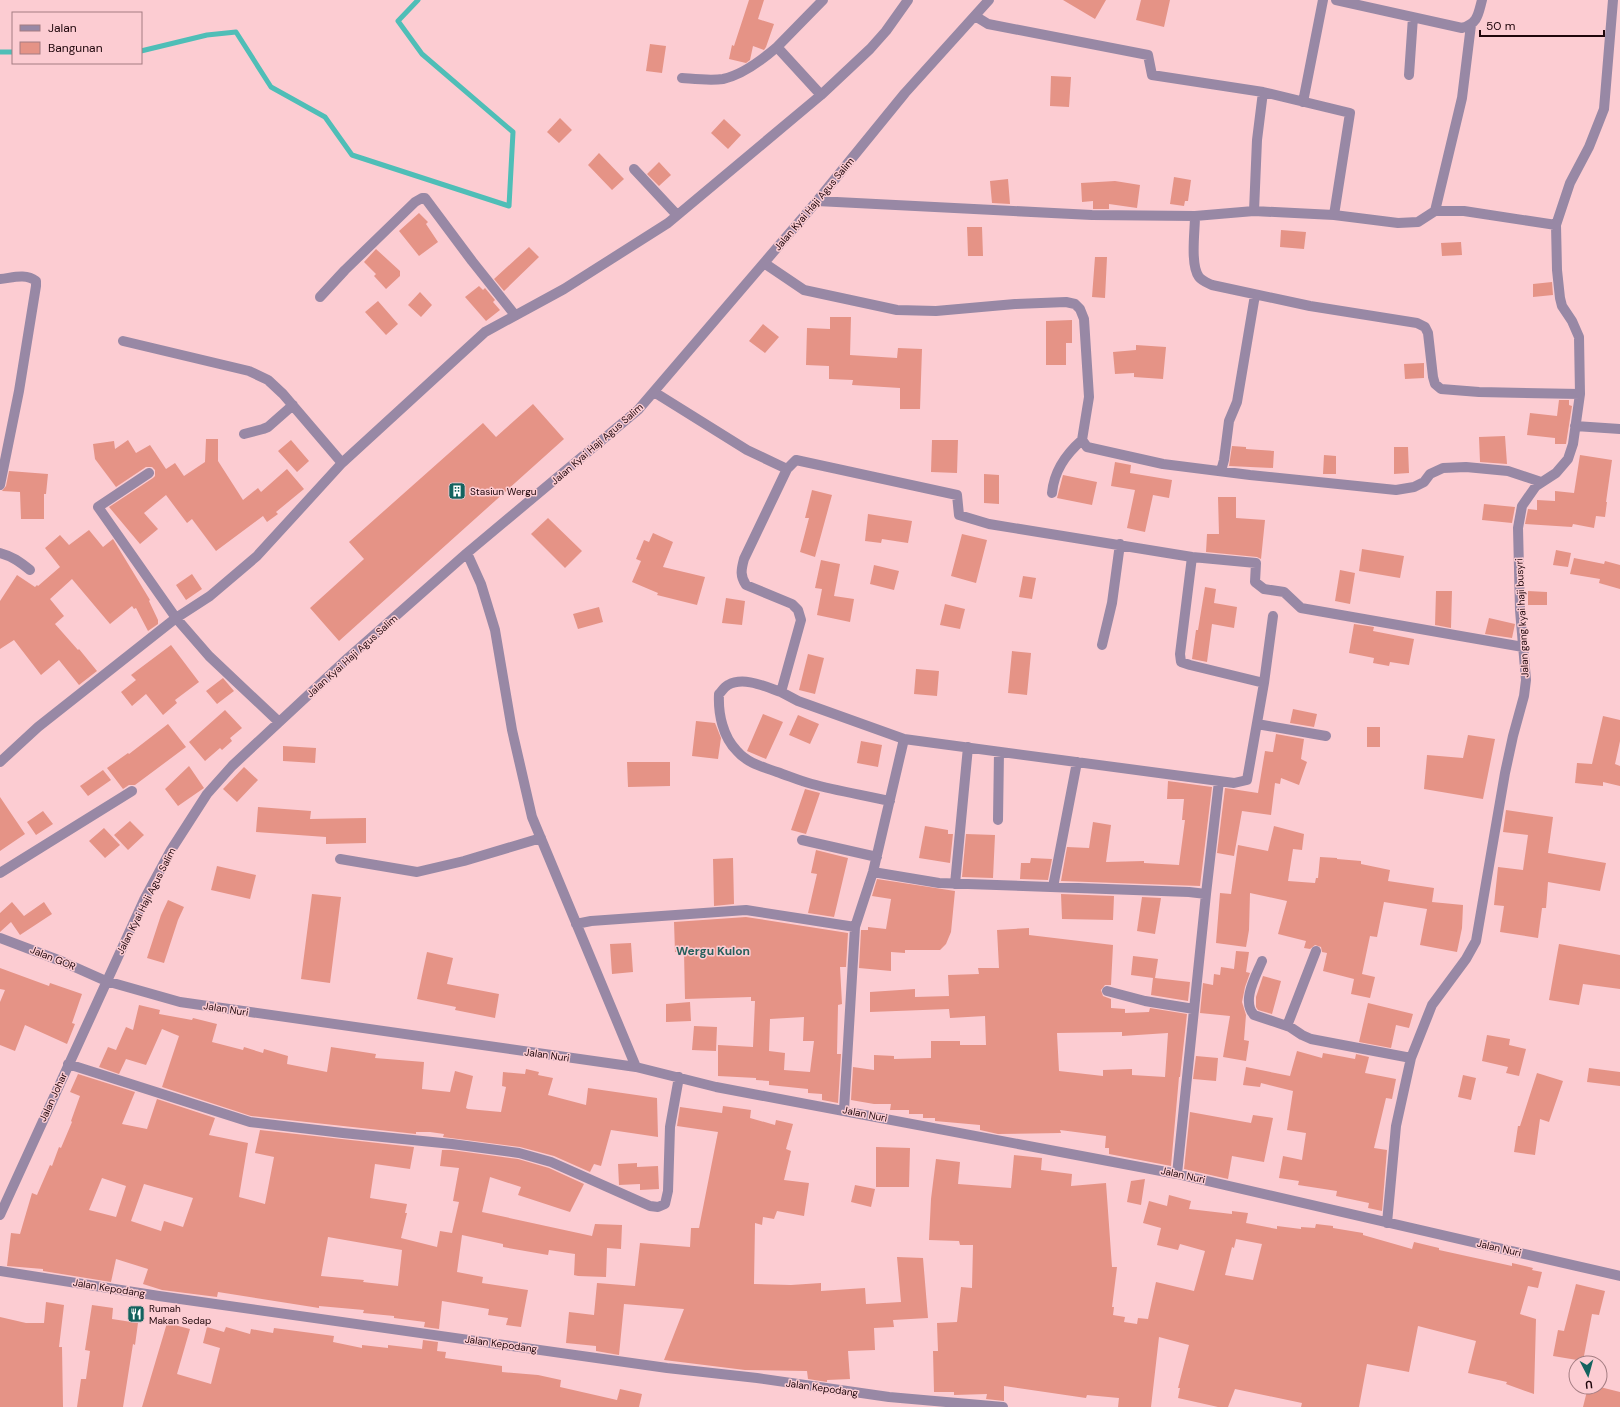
<svg xmlns="http://www.w3.org/2000/svg" width="1620" height="1407" font-family="'DM Sans',sans-serif">
  <style>
    .lines { fill: none; stroke-linecap: round; stroke-linejoin: round }
    .stream { stroke: #4fbeb7; stroke-width: 5 }
    .building { fill: #e59386; fill-rule: evenodd }
    .minor { stroke: #9888a5; stroke-width: 10 }
    .labels { text-anchor: middle; dominant-baseline: central; stroke-width: 3; stroke-linejoin: round; paint-order: stroke }
    .street-label { font-size: 10px; fill: #1f060b; stroke: #fcccd2 }
    .poi-label { font-size: 10px; fill: #1f060b; stroke: #fcccd2; text-anchor: start }
    .quarter-label { font-size: 12px; font-weight: bold; fill: #26605c; stroke: #fcccd2 }
  </style>
  <rect width="100%" height="100%" fill="#fcccd2"/>
  <g class="lines">
    <!-- stream -->
    <path class="stream" d="M141,51L207,35L236,32L271,87L325,117L352,155L509,206L513,132L422,54L398,21L418,0
      M0,52H13"/>
  </g>
  <!-- building -->
  <path class="building" d="M749,0H764L758,19L774,24L766,47L764,50L753,46L750,60L746,63L729,59L732,45L734,46Z
    M1063,0H1106L1095,19Z
    M1141,0H1170L1164,27L1136,20Z
    M650,44L666,46L662,73L646,71Z
    M1051,76L1071,77L1069,107L1050,106Z
    M560,118L572,130L559,143L547,132Z
    M724,119L741,135L728,149L711,133Z
    M599,153L624,179L612,190L588,165Z
    M659,162L671,175L659,186L647,174Z
    M1174,177L1191,180L1188,201H1185L1184,206L1170,204Z
    M1008,179L1010,204L992,203L990,181Z
    M1115,181L1140,185L1137,208L1109,204V209H1093V201L1082,202L1081,183Z
    M419,213L428,222L426,224L438,242L419,256L399,231Z
    M967,227H982L983,256H968Z
    M1281,230L1306,232L1304,249L1280,247Z
    M1461,242L1462,255L1442,256L1441,243Z
    M529,247L539,257L504,291L494,279Z
    M376,249L400,271V276L386,289L374,276L376,274L364,262Z
    M1095,257H1107L1105,298L1092,297Z
    M1552,282L1553,295L1533,297V284Z
    M479,286L483,290L485,288L495,300L493,302L500,310L486,321L465,297Z
    M420,292L432,305L421,317L408,305Z
    M378,301L398,324L386,335L365,312Z
    M830,317H851L850,355L897,358L898,348L922,349L920,409H900V388L852,385L853,380L829,379V366L806,365L807,328L830,329Z
    M1072,320V343H1066V365H1046V321Z
    M763,324L779,337L765,353L749,341Z
    M1136,345L1166,347L1163,379L1134,377V373L1115,374L1113,352L1136,350Z
    M1424,363V378L1405,379L1404,364Z
    M1559,400H1569V405L1572,406L1566,444H1555V438L1527,435L1530,413L1557,416Z
    M533,404L564,439L339,641L310,608L364,559L349,542L483,423L496,437Z
    M1505,436L1507,464L1480,462L1479,437Z
    M206,439H218V461L243,500L258,488L261,492L287,469L304,489L276,512L278,514L267,522L263,516L216,551L192,519L187,523L166,495L144,513L158,529L140,544L109,507L153,478L155,476V470L152,467H146L116,487L95,459L93,444L114,441L115,449L128,440L136,453L150,445L166,469L175,463L184,476L205,462Z
    M291,440L309,461L297,472L278,451Z
    M932,440H958L957,473L931,472Z
    M1232,446L1246,447V449L1274,451L1273,468L1229,466Z
    M1394,447H1408L1409,473L1394,474Z
    M1324,455L1336,456V474H1323Z
    M1580,455L1612,460L1606,502H1607L1605,517L1596,516L1594,528L1573,524L1572,527L1525,524L1528,509L1537,510V500L1555,501V491L1574,493Z
    M1115,462L1131,465L1130,473L1172,480L1169,498L1153,495L1145,532L1127,528L1135,490L1111,486Z
    M9,471L48,474L46,494H44V519H21L20,492L2,491L6,486Z
    M984,474L999,475V504L984,503Z
    M1063,475L1097,482L1092,505L1057,498Z
    M812,490L832,495L815,557L800,552L809,518H805Z
    M1218,497H1236V518L1265,520L1261,559L1257,557L1206,552L1207,534H1219Z
    M1484,504L1515,507L1512,523L1482,520Z
    M868,514L912,521L908,543L882,539L881,543L865,541Z
    M548,518L582,551L565,568L531,534Z
    M89,530L103,547L113,539L150,600L149,601L158,620V624L148,631L136,608L134,609L132,606L110,624L72,579L50,599L64,616L55,624L78,650L79,649L97,671L79,685L59,660L41,675L14,640L0,649V601L17,575L35,587L37,585L38,586L60,567L45,548L60,535L69,545Z
    M653,533L673,542L663,567L705,577L697,605L657,595L658,593L632,582L641,561L636,559L644,540L649,542Z
    M962,534L987,540L976,583L951,576Z
    M1362,549L1404,556L1400,578L1359,571Z
    M1556,550L1571,553L1568,567L1553,565Z
    M1574,558L1604,564L1605,561L1620,565V589L1599,583L1600,579L1570,574Z
    M821,560L840,564L834,596L854,599L850,622L817,615L822,589L815,588Z
    M874,565L899,571L894,590L870,584Z
    M1340,570L1355,573L1350,604L1335,601Z
    M192,574L202,589L186,600L176,585Z
    M1023,576L1036,578L1032,599L1019,597Z
    M1205,587L1216,589L1214,603L1237,607L1234,628L1212,624L1207,662L1192,659L1196,630H1198Z
    M1436,591H1452L1451,628L1435,625Z
    M1528,591L1547,592V605H1528Z
    M726,598L745,601L742,625L722,623Z
    M945,604L965,609L960,629L940,625Z
    M599,607L603,622L578,629L573,614Z
    M1489,618L1515,624L1512,638L1485,634Z
    M1354,624L1374,627L1373,631L1414,639L1409,665L1390,662L1389,666L1373,663L1374,658L1349,653Z
    M171,645L199,682L175,700L177,703L163,715L146,694L132,706L121,692L136,680L131,675Z
    M1012,651L1031,653L1027,695L1008,693Z
    M808,654L824,658L815,694L799,690Z
    M916,669L939,671L937,696L914,694Z
    M223,678L234,691L217,704L206,691Z
    M1293,709L1317,714L1314,727L1290,723Z
    M225,710L242,728L230,738L232,741L222,750L220,748L205,761L189,742Z
    M763,714L783,722L766,759L747,751Z
    M798,715L819,724L810,744L789,735Z
    M1603,716L1620,720V741L1615,764L1620,766V786L1603,782V786L1575,783L1577,763L1592,764Z
    M696,721L715,723L721,738L718,759L692,756Z
    M168,724L186,747L135,785H129L123,789L107,768L128,753L129,754Z
    M1367,727H1380V747H1367Z
    M1276,734L1304,739L1301,759L1307,762L1299,785L1281,778L1280,784L1275,783L1271,815L1242,811L1234,856L1217,853L1225,788L1258,793L1265,751L1273,752Z
    M1468,735L1495,739L1483,799L1424,789L1427,755L1463,758Z
    M861,741L882,745L878,767L857,763Z
    M283,746L316,748L315,763L283,761Z
    M627,762H670V786L628,787Z
    M189,766L204,788L178,806L165,789Z
    M244,767L258,780L237,802L223,789Z
    M103,770L111,780L88,796L80,786Z
    M1168,781L1212,787L1200,886L1061,881L1067,847L1089,848L1093,822L1111,825L1106,862L1144,861V863L1179,865L1185,820H1182L1184,799H1167Z
    M805,789L820,793L806,834L791,830Z
    M0,797L25,834L0,851Z
    M258,807L311,811L310,819L366,818V843L326,844V837L256,832Z
    M1506,810L1553,817L1548,853L1606,863L1600,891L1548,882L1546,908H1542L1538,938L1500,932L1504,906L1494,905L1498,867L1523,870L1528,835L1503,832Z
    M43,811L53,824L36,835L27,822Z
    M130,821L144,835L128,850L114,835Z
    M925,826L948,830V834H953L950,863L919,858Z
    M1274,826L1304,834L1302,850L1293,849L1288,881L1315,883L1316,878H1318L1320,857L1337,858V859L1361,861V864L1390,870L1388,881L1434,888L1432,902L1463,905L1462,928L1457,952L1420,945L1427,909L1384,902L1377,937L1370,936L1362,974L1375,977L1370,998L1351,994L1354,979L1323,971L1327,953L1322,952L1321,947L1315,945L1310,949L1304,948L1306,941L1278,934L1287,901L1250,893L1249,930L1246,947L1216,943L1220,893L1231,894L1238,845L1268,851Z
    M104,828L120,845L105,858L89,841Z
    M966,834L995,835L993,878L962,877Z
    M816,850L848,858L834,917L808,913L817,874L811,873Z
    M733,858L734,904L714,906L713,859Z
    M1031,858L1052,859L1048,880L1020,879L1021,863H1030Z
    M217,866L256,875L250,899L211,890Z
    M877,879L955,891L951,932L946,944L940,950H905V953L891,952V971L859,968L861,930H868V927L886,929L891,899L872,896Z
    M312,894L341,897L330,983L301,979Z
    M1061,894L1114,896L1113,920L1062,919Z
    M1142,897L1161,898L1155,934L1137,931Z
    M168,900L184,907L178,920L164,963L147,958L161,915Z
    M12,902L24,916L44,902L52,914L20,935L11,922L0,932V913Z
    M746,917L848,933L846,967H840L842,1004L838,1005L837,1054H841L838,1103L822,1100V1094L808,1093V1089L769,1085V1081L756,1080V1078L718,1076V1045L753,1047L755,1001H751V997L685,999L684,952H675L674,922ZM804,1017L803,1041H814L810,1072L784,1070L785,1053L769,1051L770,1019Z
    M1029,928V935L1113,945L1111,985H1105L1101,990L1103,996L1111,999V1008L1125,1009V1013L1149,1012L1150,1008L1187,1014L1180,1077H1179L1171,1166L1109,1154V1148H1105L1106,1136L1060,1130L1061,1133L998,1134L980,1130V1125L935,1121V1118H923V1114H909V1110H890L891,1104H874L851,1100L853,1067L874,1070V1055L894,1056V1059L931,1058V1041H960V1045H986L985,1016L950,1018L949,1009L870,1012V992L915,989V997L949,996L948,975L979,974L978,968H999L997,930ZM1122,1032V1036L1168,1033L1165,1077L1132,1075V1069L1103,1070V1076L1059,1071L1057,1033Z
    M631,943L633,972L612,974L610,944Z
    M1559,944L1620,955V989L1583,984L1579,1005L1549,1000Z
    M1236,951L1249,952L1246,972L1250,973L1245,987L1242,1002L1246,1015L1244,1040L1249,1041L1246,1061L1223,1057L1230,1016L1200,1013L1203,983L1213,985L1214,974L1220,975L1221,967L1234,969Z
    M427,952L453,958L447,984L499,994L495,1018L455,1010L456,1007L417,999Z
    M1133,956L1158,959L1155,978L1190,982L1188,1001L1151,995L1153,978L1131,975Z
    M0,968L49,986L50,983L82,994L72,1023L75,1024L67,1044L25,1025L15,1051L0,1045V1002L5,990L0,989Z
    M1263,976L1281,981L1272,1014L1258,1010L1256,1007V997Z
    M690,1002L691,1021L666,1022V1004Z
    M1368,1003L1413,1014L1409,1028L1396,1025L1391,1048L1359,1042Z
    M139,1005L160,1010L159,1014L192,1020L193,1018L217,1024L212,1042L243,1050L244,1047L263,1053L264,1049L288,1056L287,1064L327,1072L331,1047L376,1054L375,1058L424,1062L422,1089L450,1092L455,1071L473,1076L466,1108L468,1109L501,1112L506,1087L502,1086L503,1072L525,1074L526,1069L539,1072L538,1075L553,1078L548,1095L586,1105L588,1088L657,1098L658,1137L611,1130L601,1166L594,1164L590,1172L554,1156L520,1147L443,1137L444,1134L430,1132H416V1134L251,1116L162,1087L179,1036L162,1029L146,1065L126,1059L119,1074L99,1067L108,1047L116,1050L126,1027L133,1030Z
    M694,1026L717,1027L716,1051L692,1050Z
    M1487,1035L1510,1039L1509,1045L1526,1049L1519,1076L1506,1073L1508,1067L1482,1061Z
    M1297,1051L1322,1058L1323,1053L1355,1059L1356,1054L1369,1057L1365,1073L1396,1079L1392,1099L1386,1098L1374,1148L1387,1150L1382,1211L1368,1208L1369,1203L1336,1196L1337,1191L1298,1185L1299,1181L1279,1178L1283,1156L1302,1160L1306,1133L1287,1130L1293,1091L1261,1083L1260,1087L1243,1085L1246,1067L1290,1076Z
    M1196,1056L1218,1058L1216,1081L1193,1079Z
    M1589,1068L1620,1072V1086L1587,1082Z
    M1537,1073L1563,1081L1549,1122L1540,1119L1535,1155L1514,1152L1518,1126H1520Z
    M78,1074L135,1092L122,1124L147,1129L157,1099L215,1118L209,1135L248,1143L239,1197L265,1204L274,1157L255,1153L260,1130L414,1147L410,1169L375,1164L370,1198L407,1204L405,1213H407L401,1238L437,1247L440,1231L452,1233L459,1202L453,1201L459,1168L440,1166L442,1150H451L518,1159L549,1168L584,1184L570,1212L518,1195L521,1187L490,1177L482,1212L592,1236L595,1224L622,1225L621,1249L607,1248L606,1277L578,1276L574,1275L575,1254L549,1250L548,1255L503,1247V1244L462,1235L457,1272L483,1277L482,1283L528,1290L521,1327L506,1325L508,1318L488,1315L489,1309L442,1301L439,1329L424,1327L425,1322L394,1318V1316L363,1313L364,1310L319,1306V1308L218,1292L217,1297L162,1290L143,1284L148,1269L116,1259L111,1282L43,1271V1269L7,1266L11,1233L20,1234L32,1193L37,1195L50,1165L52,1166L59,1147L61,1148L72,1122L71,1121L80,1096L70,1092ZM102,1178L126,1186L116,1217L89,1210ZM144,1184L193,1198L183,1227L164,1221L161,1231L131,1221ZM328,1237L402,1250L398,1286L363,1282L364,1280L321,1276Z
    M1463,1075L1476,1078L1471,1100L1458,1097Z
    M723,1106L751,1110L750,1118L775,1125L776,1120L793,1124L786,1149L791,1151L784,1180L809,1183L804,1216L777,1211L774,1219L763,1217L762,1225L755,1223L754,1284L791,1285L821,1283V1291L865,1288L866,1304L901,1302L897,1257L923,1258L928,1318L893,1320L894,1327L874,1328L875,1350L848,1351L850,1379L827,1380V1382L808,1379L807,1371L745,1370L664,1360L684,1309L624,1304L619,1355L596,1351V1346L566,1343L569,1312L594,1315L597,1283L635,1286L640,1243L690,1247L691,1228H699L718,1132L677,1126L680,1107L722,1113Z
    M1190,1112L1251,1123L1253,1115L1273,1118L1264,1162L1232,1156L1228,1179L1184,1169Z
    M876,1147L910,1148L909,1187H876Z
    M1014,1155L1042,1158L1041,1170L1072,1174L1071,1186L1106,1183L1112,1267H1117L1112,1307H1114L1113,1315L1125,1317L1124,1322L1137,1324L1138,1318L1148,1319L1156,1282L1194,1291L1205,1251L1180,1244L1178,1250L1157,1245L1161,1228L1143,1223L1149,1201L1167,1206L1169,1195L1191,1201L1189,1209L1232,1214V1211L1248,1213L1246,1223L1277,1229V1226L1301,1229V1227L1315,1228L1316,1224L1333,1226V1228L1363,1233V1235L1412,1249L1414,1242L1439,1248V1250L1512,1266V1263L1533,1268L1532,1270L1542,1272L1538,1288L1528,1286L1520,1314L1536,1319L1534,1394L1506,1384L1507,1382L1468,1373L1476,1341L1418,1326L1409,1372L1367,1364L1359,1407H1301L1302,1403L1235,1389L1228,1407H1218L1178,1398L1180,1388H1178L1189,1345L1159,1337L1151,1407H1118L1119,1398L1087,1395L1086,1398L1004,1386V1401L986,1399L987,1394L954,1395V1392H934L933,1351H938L937,1323L957,1322L961,1287L972,1288L973,1245H960L959,1241L929,1240L931,1199L936,1159L960,1162L958,1184L1011,1188ZM1236,1239L1262,1244L1253,1280L1225,1275L1232,1247L1234,1248Z
    M637,1163V1167L658,1166L659,1189L640,1190V1184L619,1185L618,1164Z
    M1145,1179L1141,1205L1127,1202L1131,1181Z
    M855,1185L875,1189L871,1207L851,1202Z
    M1576,1284L1605,1291L1599,1315L1592,1314L1583,1361L1553,1356L1558,1330L1564,1331Z
    M46,1302L64,1305L59,1347H62L63,1407H0V1317L26,1323H44Z
    M92,1305L113,1308L112,1319L138,1323L135,1345L133,1344L123,1407H77L81,1379H86L90,1351L85,1350Z
    M167,1323L190,1329L177,1374L211,1384L220,1348L203,1343L207,1327L224,1332L226,1327L250,1334L251,1329L273,1333L274,1328L334,1336L333,1342L362,1348V1345L388,1348V1345L422,1349L423,1340L438,1342L437,1351L446,1352L445,1358L502,1366V1372L538,1375L561,1380L560,1387L617,1400L620,1389L642,1394L639,1407H142Z
    M1588,1387H1600L1620,1392V1407H1583Z"/>
  <g class="lines">
    <!-- minor -->
    <path class="minor" d="M1336,0L1462,28C1478,23 1478,15 1482,0
      M975,16L988,24L1148,55L1152,75L1263,92
      M1409,75L1413,17
      M682,78C695,79 710,81 723,79C743,75 762,60 777,47
      M821,95L777,47L823,0
      M1303,102L1323,0
      M634,169L677,215
      M817,201L1092,215L1195,216C1195,231 1190,265 1199,277C1202,281 1208,283 1212,285L1310,306L1417,323L1425,327L1428,333L1433,377L1435,384L1441,389L1479,392L1580,394
      M1254,211L1257,140L1263,92L1350,113L1334,215
      M1435,211L1462,98L1471,25
      M1195,216L1254,211L1334,215L1398,223L1418,222L1435,211H1464L1556,225
      M764,263L804,290L897,310L936,311L1015,304L1066,302L1075,304L1080,309L1084,319L1089,397L1082,440L1087,447L1163,464L1250,475L1396,490L1414,487L1424,482L1430,474L1443,468L1466,467L1508,471L1541,482
      M0,279C12,278 25,273 36,281V286L19,391L0,485
      M320,297L345,270L415,202L422,198H425L472,261L515,315
      M123,341L249,371L268,380L283,394L342,463
      M654,392L747,450L787,469L796,460L957,495L959,515L989,524L1192,557L1256,563L1255,582L1264,589L1284,592L1301,608L1523,647
      M1575,426L1620,429
      M244,434L263,429L268,427L293,405
      M787,469L744,559C741,570 740,576 746,585L792,604L798,610L801,620L781,692L798,701L904,739L1234,783L1247,780L1264,683L1273,616
      M1221,471L1224,460L1229,421L1237,402L1255,295
      M149,473L98,507L176,618L209,656L279,722
      M1052,493C1054,471 1065,455 1082,440
      M0,553C12,556 20,562 30,570
      M467,553L481,584L495,630L512,730L532,817L636,1067
      M1192,557L1180,654L1181,662L1190,665L1264,683
      M1102,645L1112,603L1120,544
      M781,692C766,687 744,676 728,685C724,687 722,691 719,694C718,714 723,737 737,751C747,763 763,767 777,772C789,776 800,781 812,784C837,791 864,795 890,801
      M1257,724L1326,736
      M0,762L38,727L176,618L210,596L257,556L342,463L485,332L564,289L668,223L821,95L870,49L886,31L908,0
      M998,820L999,752
      M802,840L877,857
      M340,859L417,872L464,861L541,838
      M873,872L939,883L1189,892L1206,894L1177,1174
      M0,873L132,791
      M955,884L968,747
      M1053,887L1077,762
      M1206,894L1219,781
      M576,924L591,921L746,910L855,927
      M0,938L61,961L106,981L180,1002L636,1067L716,1087L1177,1174L1620,1276
      M1262,961C1256,976 1241,1001 1254,1015L1290,1027L1302,1035L1311,1039L1411,1058
      M1107,991L1145,1001L1194,1009
      M1287,1026L1316,951
      M68,1064L250,1122L343,1133L452,1144L519,1153L551,1162L650,1206L658,1207L665,1204L668,1191L670,1127L679,1077
      M844,1110L855,927L873,872L904,739
      M0,1215L144,900L171,850L207,794L232,766L348,658L467,553L638,410L817,201L905,93L989,0
      M1387,1223L1396,1126L1411,1058L1432,1005L1466,959L1476,941L1505,773L1513,736L1524,696L1526,680L1520,610L1518,528L1522,506L1536,486L1556,473L1568,459L1573,444L1580,394L1579,337L1572,321L1562,306L1560,298L1557,270L1556,225L1570,183L1589,147L1604,109L1613,0
      M0,1271L159,1296L667,1368L757,1378L889,1397L1003,1407"/>
  </g>
  <!-- icons -->
  <defs>
    <symbol id="building-square" viewBox="-11 -11 22 22"><rect x="-9" y="-9" width="18" height="18" rx="4" fill="#14635f" stroke="#fcccd2"/><path d="M-4-6H4V6H1V3H-1V6H-4ZM-2.5-4.3h1.7v1.8h-1.7ZM.8-4.3h1.7v1.8H.8ZM-2.5-1h1.7V.8h-1.7ZM.8-1h1.7V.8H.8Z" fill="#fff"/></symbol>
    <symbol id="restaurant-square" viewBox="-11 -11 22 22"><rect x="-9" y="-9" width="18" height="18" rx="4" fill="#14635f" stroke="#fcccd2"/><path d="M-5-6h1v4h1v-4h1v4h1v-4h1v5L-1.5 .5V6h-2V.5L-5-1ZM5-6V6H3V1.5H1.5Q1.5-4 5-6Z" fill="#fff"/></symbol>
  </defs>
  <g fill-rule="evenodd">
    <use href="#building-square" x="447" y="481" width="20" height="20"/>
    <use href="#restaurant-square" x="126" y="1304" width="20" height="20"/>
  </g>
  <g class="labels">
    <!-- street labels -->
    <g class="street-label">
      <text transform="translate(814 204) rotate(-50)">Jalan Kyai Haji Agus Salim</text>
      <text transform="translate(597 444) rotate(-41)">Jalan Kyai Haji Agus Salim</text>
      <text transform="translate(1522 618) rotate(-93)">Jalan gang kyai haji busyri</text>
      <text transform="translate(352 656) rotate(-42)">Jalan Kyai Haji Agus Salim</text>
      <text transform="translate(146 901) rotate(-63)">Jalan Kyai Haji Agus Salim</text>
      <text transform="translate(53 958) rotate(22)">Jalan GOR</text>
      <text transform="translate(226 1009) rotate(9)">Jalan Nuri</text>
      <text transform="translate(547 1055) rotate(8)">Jalan Nuri</text>
      <text transform="translate(53 1097) rotate(-65)">Jalan Johar</text>
      <text transform="translate(865 1114) rotate(11)">Jalan Nuri</text>
      <text transform="translate(1183 1175) rotate(12)">Jalan Nuri</text>
      <text transform="translate(1499 1248) rotate(13)">Jalan Nuri</text>
      <text transform="translate(109 1288) rotate(9)">Jalan Kepodang</text>
      <text transform="translate(501 1344) rotate(8)">Jalan Kepodang</text>
      <text transform="translate(822 1388) rotate(8)">Jalan Kepodang</text>
    </g>
    <!-- poi labels -->
    <g class="poi-label">
      <text x="470" y="491">Stasiun Wergu</text>
      <text x="149" y="1308">Rumah<tspan x="149" dy="12">Makan Sedap</tspan></text>
    </g>
    <!-- quarter labels -->
    <g class="quarter-label">
      <text x="713" y="951">Wergu Kulon</text>
    </g>
  </g>
  <!-- legend -->
  <rect x="12" y="12" width="130" height="52" fill="#fcccd2" stroke="#a47d82"/>
  <rect x="20" y="25" width="20" height="6" fill="#9888a5" stroke="#a47d82"/>
  <text x="48" y="32" font-size="12" fill="#1f060b">Jalan</text>
  <rect x="20" y="42" width="20" height="12" fill="#e59386" stroke="#a47d82"/>
  <text x="48" y="52" font-size="12" fill="#1f060b">Bangunan</text>
  <!-- north arrow -->
  <g transform="translate(1588 1375) rotate(174)"><circle r="19" fill="#fcccd2" stroke="#a47d82"/>
  <path d="M0-3L7 15L0 10L-7 15Z" fill="#14635f"/>
  <text y="-6" font-size="11" font-weight="bold" text-anchor="middle" fill="#1f060b">U</text>
  </g>
  <!-- scale -->
  <path d="M1480 30v6h124v-6" fill="none" stroke="#1f060b" stroke-width="2"/>
  <text x="1486" y="30" font-size="12" fill="#1f060b" stroke="#fcccd2" stroke-width="3" paint-order="stroke">50 m</text>
</svg>
